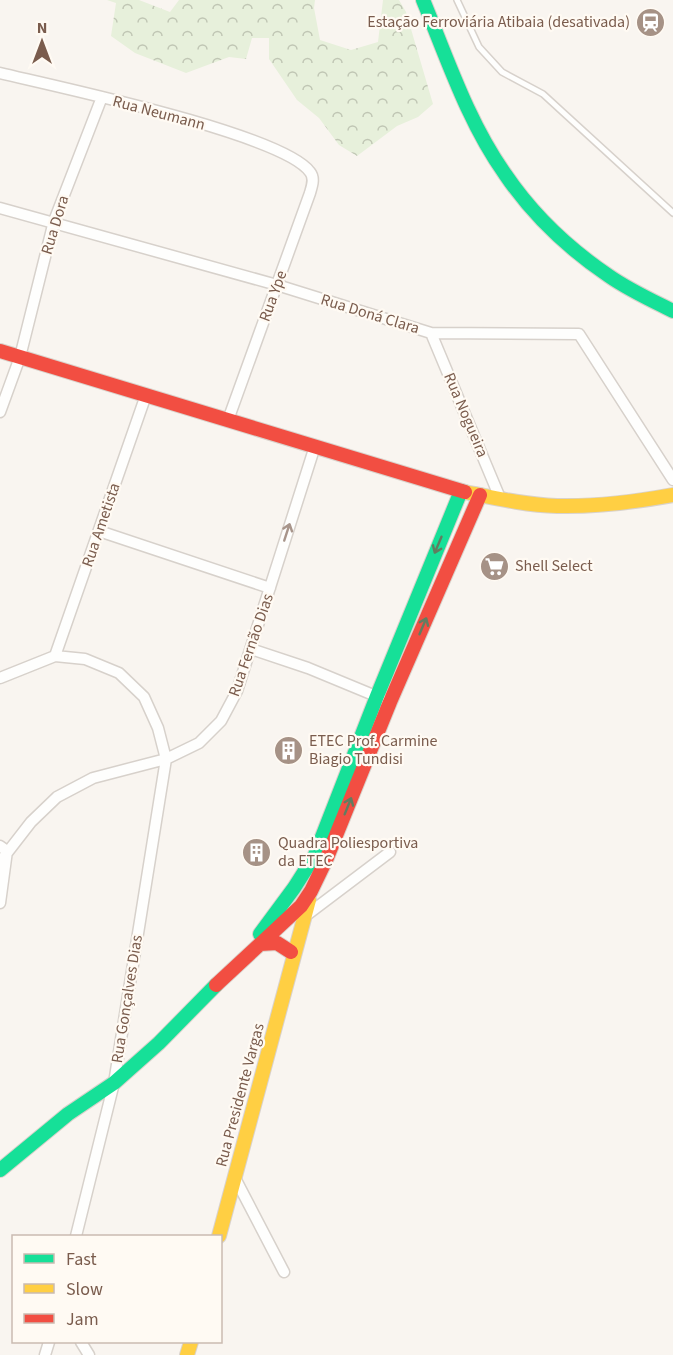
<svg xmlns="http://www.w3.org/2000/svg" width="673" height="1355" font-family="'Source Sans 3',sans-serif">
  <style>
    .forest { fill: url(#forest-crowns) }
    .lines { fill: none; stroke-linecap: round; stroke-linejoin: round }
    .lane-casing { stroke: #d7d1cb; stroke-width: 8 }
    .street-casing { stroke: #d7d1cb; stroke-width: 13 }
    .fast-casing { stroke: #d9d2cb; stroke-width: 16 }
    .slow-casing { stroke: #d9d2cb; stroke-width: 16 }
    .jam-casing { stroke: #d9d2cb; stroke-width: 16 }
    .lane { stroke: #fefefd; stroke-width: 5 }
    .street { stroke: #fefefd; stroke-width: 10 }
    .fast { stroke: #16e098; stroke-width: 14 }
    .slow { stroke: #ffcf43; stroke-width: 14 }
    .jam { stroke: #f24e42; stroke-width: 14 }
    .oneway { stroke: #a8958b }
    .oneway2 { stroke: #617d60 }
    .labels { text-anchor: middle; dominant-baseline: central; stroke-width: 4.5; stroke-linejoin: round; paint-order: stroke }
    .poi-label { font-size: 16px; fill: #7a5c4d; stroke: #fffaf3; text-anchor: start }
    .street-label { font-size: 16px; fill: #7a5c4d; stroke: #fffaf3 }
  </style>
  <defs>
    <pattern id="forest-crowns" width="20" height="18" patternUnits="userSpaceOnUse" patternTransform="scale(1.5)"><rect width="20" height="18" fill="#e7f0db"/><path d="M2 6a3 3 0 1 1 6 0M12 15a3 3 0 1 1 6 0" fill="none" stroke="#c0c6b4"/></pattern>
  </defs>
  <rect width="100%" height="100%" fill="#f9f5f0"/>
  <!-- forest -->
  <path class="forest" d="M107,0H139L170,12L179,0H315L314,8L320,40L351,50L378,42L383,0H399L406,12L433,104L418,117L397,126L357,156L339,145L319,118L297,100L269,59V38H252L246,59L229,57L186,73L135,53L111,36L116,3Z"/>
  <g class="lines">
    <defs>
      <path id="lane" d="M457,0L479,47L502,72L543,94L673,213"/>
      <path id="street" d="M0,73C54,86 283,134 310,172C315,178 312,186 310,193L228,420
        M0,208L277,285L431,333L579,334L673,480
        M431,333L500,498
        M0,412L20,357L54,221L102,97
        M99,531L270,588
        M251,649L308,668L383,699
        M55,656L146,395
        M0,678L55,656L85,659L119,673L144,697L158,728L166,759L114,1083L76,1236
        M0,846L7,851L0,903
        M0,862L31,822L57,797L93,778L166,759L199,743L221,721L237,691L315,446
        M304,917L390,852
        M235,1178L284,1272
        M81,1342L89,1355
        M45,1355L49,1342"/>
      <path id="fast" d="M423,0C447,58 468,122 505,174C532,214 569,249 609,276C629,290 651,300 673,311
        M260,934L294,888L315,855L377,696L461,491
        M0,1170L68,1114L114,1083L159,1043L216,985"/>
      <path id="slow" d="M465,492C495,498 526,505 557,506C596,507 635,502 673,495
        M219,1236L309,900
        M187,1355L191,1342"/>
      <path id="jam" d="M0,351L465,492
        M260,944L277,943L291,952
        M216,985L301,906L311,891L326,860L390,702L480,495"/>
    </defs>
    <!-- lane casing -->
    <use href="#lane" class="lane-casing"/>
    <!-- street casing -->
    <use href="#street" class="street-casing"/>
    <!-- fast casing -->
    <use href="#fast" class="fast-casing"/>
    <!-- slow casing -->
    <use href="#slow" class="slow-casing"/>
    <!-- jam casing -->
    <use href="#jam" class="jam-casing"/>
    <!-- lane -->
    <use href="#lane" class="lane"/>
    <!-- street -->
    <use href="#street" class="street"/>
    <!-- fast -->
    <use href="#fast" class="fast"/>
    <!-- slow -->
    <use href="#slow" class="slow"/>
    <!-- jam -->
    <use href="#jam" class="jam"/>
  </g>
  <!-- one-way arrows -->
  <defs><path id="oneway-shaft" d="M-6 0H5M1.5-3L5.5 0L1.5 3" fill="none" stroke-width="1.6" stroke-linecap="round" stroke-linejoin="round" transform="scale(1.5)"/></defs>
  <use class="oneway" href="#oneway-shaft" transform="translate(287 532) rotate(-72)"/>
  <g class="oneway2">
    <use href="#oneway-shaft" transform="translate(438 545) rotate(113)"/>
    <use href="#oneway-shaft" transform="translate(423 626) rotate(-67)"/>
    <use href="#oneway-shaft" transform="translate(348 806) rotate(-68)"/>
  </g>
  <!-- icons -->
  <defs>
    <symbol id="station-disc" viewBox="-11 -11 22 22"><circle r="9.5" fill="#a69286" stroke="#fffaf3"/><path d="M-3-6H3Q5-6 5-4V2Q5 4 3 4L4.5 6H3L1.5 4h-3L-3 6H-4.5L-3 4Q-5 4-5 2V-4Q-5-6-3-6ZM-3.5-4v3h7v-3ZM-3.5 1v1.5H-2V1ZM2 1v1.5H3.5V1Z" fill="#fff"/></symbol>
    <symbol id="supermarket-disc" viewBox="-11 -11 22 22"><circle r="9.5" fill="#a69286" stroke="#fffaf3"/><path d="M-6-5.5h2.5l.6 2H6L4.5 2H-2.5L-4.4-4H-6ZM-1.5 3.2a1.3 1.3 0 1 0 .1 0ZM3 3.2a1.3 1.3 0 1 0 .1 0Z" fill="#fff"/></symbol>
    <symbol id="building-disc" viewBox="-11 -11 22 22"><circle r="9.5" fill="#a69286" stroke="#fffaf3"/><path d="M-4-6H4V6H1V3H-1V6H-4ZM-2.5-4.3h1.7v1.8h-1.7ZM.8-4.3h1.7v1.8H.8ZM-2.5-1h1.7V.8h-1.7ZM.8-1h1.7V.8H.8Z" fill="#fff"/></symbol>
  </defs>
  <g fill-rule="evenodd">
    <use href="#station-disc" x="634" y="6" width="33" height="33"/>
    <use href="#supermarket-disc" x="478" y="550" width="33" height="33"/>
    <use href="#building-disc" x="272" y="734" width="33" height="33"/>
    <use href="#building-disc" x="240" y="836" width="33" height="33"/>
  </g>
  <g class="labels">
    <!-- poi labels -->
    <g class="poi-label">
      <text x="630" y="22" text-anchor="end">Estação Ferroviária Atibaia (desativada)</text>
      <text x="515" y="566">Shell Select</text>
      <text x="309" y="741">ETEC Prof. Carmine<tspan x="309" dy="18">Biagio Tundisi</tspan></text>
      <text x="278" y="843">Quadra Poliesportiva<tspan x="278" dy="18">da ETEC</tspan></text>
    </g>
    <!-- street labels -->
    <g class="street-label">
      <text transform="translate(159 113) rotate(15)">Rua Neumann</text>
      <text transform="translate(55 225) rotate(-73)">Rua Dora</text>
      <text transform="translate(273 296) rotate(-70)">Rua Ype</text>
      <text transform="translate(370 314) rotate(17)">Rua Doná Clara</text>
      <text transform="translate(466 415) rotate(67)">Rua Nogueira</text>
      <text transform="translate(101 525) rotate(-71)">Rua Ametista</text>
      <text transform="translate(251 645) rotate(-71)">Rua Fernão Dias</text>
      <text transform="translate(127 999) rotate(-81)">Rua Gonçalves Dias</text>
      <text transform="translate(240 1095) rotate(-75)">Rua Presidente Vargas</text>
    </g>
  </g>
  <!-- legend -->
  <rect x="12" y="1235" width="210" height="108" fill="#fffaf3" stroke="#cabbb1" stroke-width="1.5"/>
  <rect x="24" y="1254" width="30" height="9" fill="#16e098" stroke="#cabbb1" stroke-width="1.5"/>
  <text x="66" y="1265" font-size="18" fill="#7a5c4d">Fast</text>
  <rect x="24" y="1284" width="30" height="9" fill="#ffcf43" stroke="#cabbb1" stroke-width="1.5"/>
  <text x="66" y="1295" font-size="18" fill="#7a5c4d">Slow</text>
  <rect x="24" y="1314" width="30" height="9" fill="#f24e42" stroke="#cabbb1" stroke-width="1.5"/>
  <text x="66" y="1325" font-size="18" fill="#7a5c4d">Jam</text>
  <!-- north arrow -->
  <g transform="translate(42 42)" stroke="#fffaf3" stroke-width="4.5" paint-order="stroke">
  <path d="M0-4.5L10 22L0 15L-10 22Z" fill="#7a5c4d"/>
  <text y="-9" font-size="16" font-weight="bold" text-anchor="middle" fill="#7a5c4d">N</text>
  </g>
</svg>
